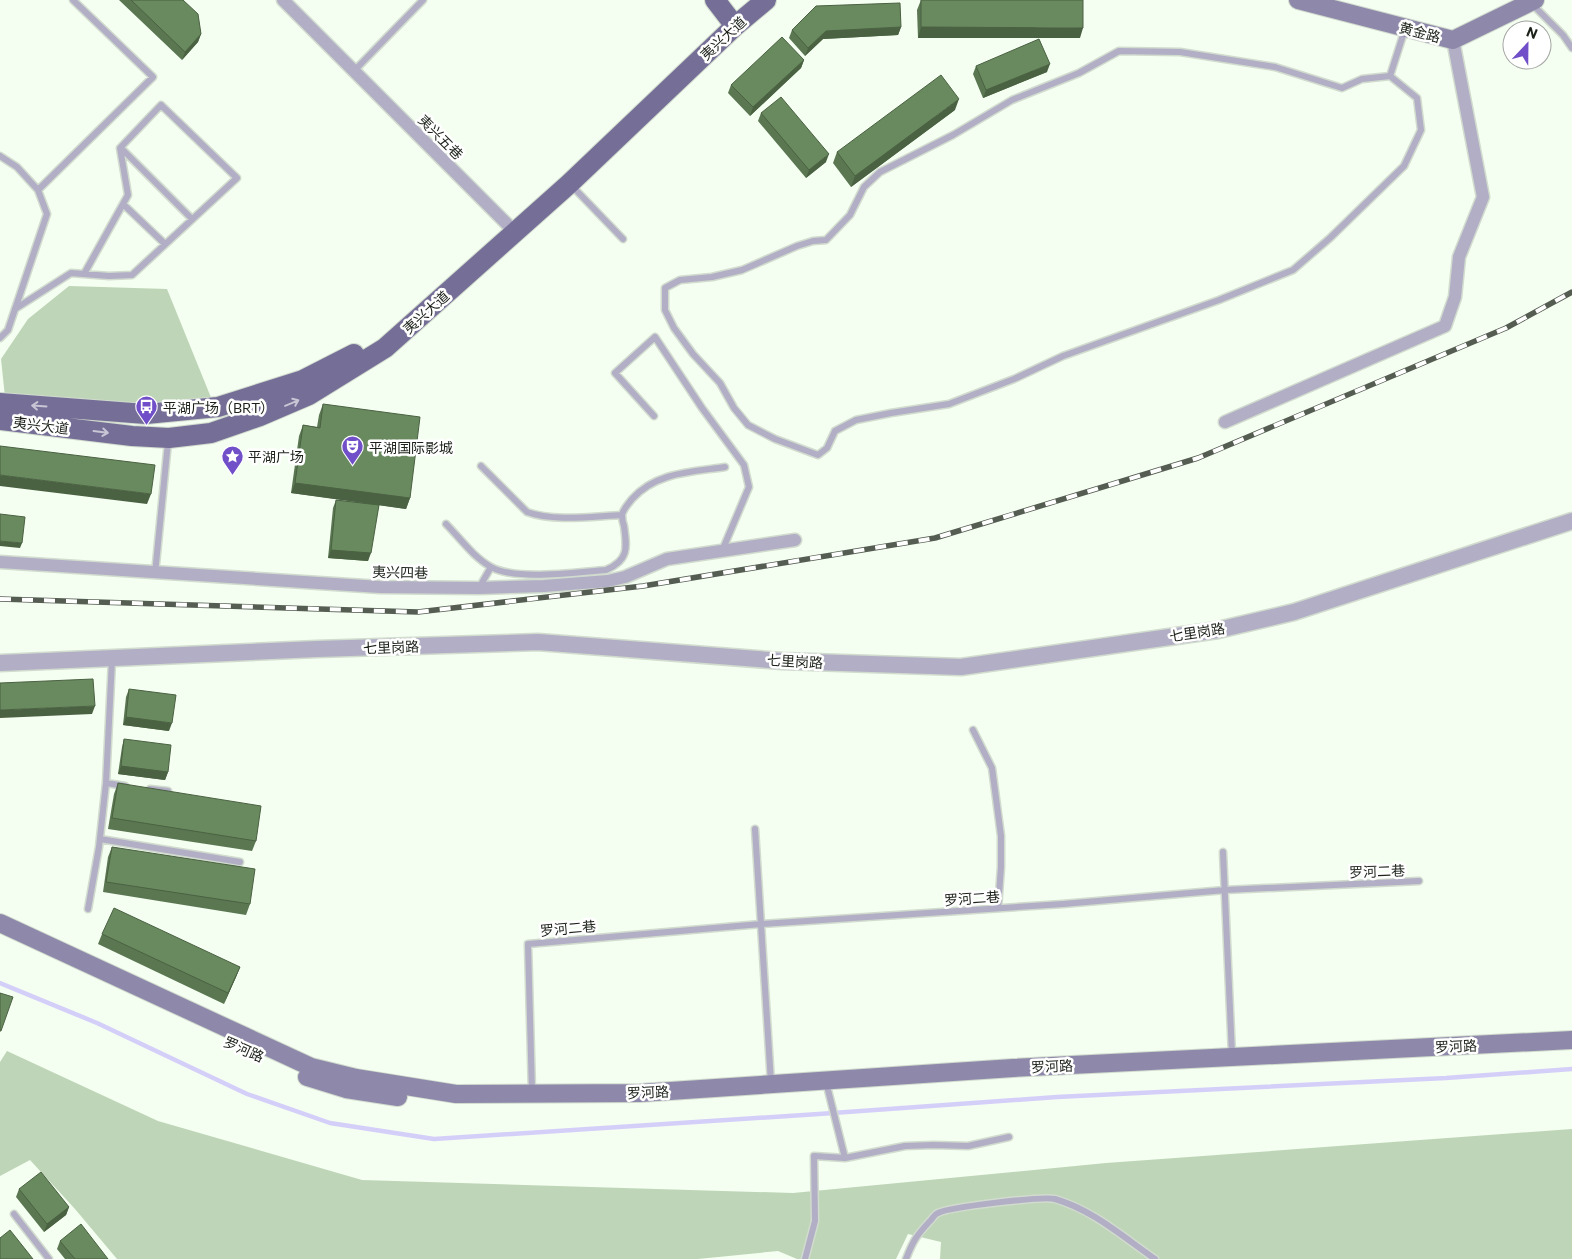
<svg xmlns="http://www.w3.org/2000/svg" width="1572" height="1259" font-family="Commissioner,'Noto Sans SC',sans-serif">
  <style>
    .green { fill: #bed6b7 }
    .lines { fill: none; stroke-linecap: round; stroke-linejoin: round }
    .stream { stroke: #d4cff9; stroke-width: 4.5 }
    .service-casing { stroke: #d1dbce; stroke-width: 9 }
    .minor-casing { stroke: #d1dbce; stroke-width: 15 }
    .tertiary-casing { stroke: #d1dbce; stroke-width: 19 }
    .secondary-casing { stroke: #d1dbce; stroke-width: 20 }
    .primary-casing { stroke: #d1dbce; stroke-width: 22 }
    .service { stroke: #b1aec5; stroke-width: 6 }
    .minor { stroke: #b1aec5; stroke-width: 12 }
    .tertiary { stroke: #b1aec5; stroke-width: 16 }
    .secondary { stroke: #8e89aa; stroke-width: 18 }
    .primary { stroke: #756f97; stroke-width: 20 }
    .rail-casing { stroke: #555c52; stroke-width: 5.5 }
    .rail { stroke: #fff; stroke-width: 4; stroke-dasharray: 11; stroke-linecap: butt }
    .wall { fill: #5a7752 }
    .shaded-wall { fill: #4a6142 }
    .building { fill: #698a5f; stroke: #4a6142 }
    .oneway { stroke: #c8c5d5 }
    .labels { text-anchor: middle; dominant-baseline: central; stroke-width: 5; stroke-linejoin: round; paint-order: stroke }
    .street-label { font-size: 14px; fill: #1b2119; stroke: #fff }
    .poi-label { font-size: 14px; fill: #1b2119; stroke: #fff; text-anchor: start }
  </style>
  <rect width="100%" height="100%" fill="#f4fef1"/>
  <!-- green -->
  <path class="green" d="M69,286L167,289L212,400L137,405L5,397L1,359L28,319Z
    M7,1051L158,1121L362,1180L793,1193L1106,1163L1572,1129V1259H940L941,1242L908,1234L896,1259H797L778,1251L698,1259H117L75,1209L30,1160L0,1176V1062Z"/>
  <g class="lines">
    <!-- stream -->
    <path class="stream" d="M0,983L97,1023L247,1094L330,1123L434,1139L819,1114L1057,1097L1446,1078L1572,1069"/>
    <defs>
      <path id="service" d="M1531,3L1563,35L1572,48
        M1119,51L1180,52L1275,67L1342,88L1362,79L1390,76L1417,98L1421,130L1404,166L1330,238L1293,270L1219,300L1063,356L1014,379L949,404L891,413L856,420L835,431L827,448L818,455L775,439L748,425L734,408L720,383L693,354L674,328L665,310V288L680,280L712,277L742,270L797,246L813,241L826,240L850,215L864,187L880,172L953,135L1012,100L1079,73Z
        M354,71L423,0
        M1390,76L1405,29
        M121,148L192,219
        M0,156L17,167L38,190L47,214L8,330L0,338
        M572,186L623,239
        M38,190L153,77L73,0
        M123,204L165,244
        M15,309L71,273L109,276L132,275L237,178L161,105L120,148L128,195L84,274
        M654,416L615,373L655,337L702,408L744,465L749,487L722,551
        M481,466L527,512C554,522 594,516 622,515
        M446,524C460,538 473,557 491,567C516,581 577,572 606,570C629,560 627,548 624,526C623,523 622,518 622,515C623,509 629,503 632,499C656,472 692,472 725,467
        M155,574L168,442
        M479,588L491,567
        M973,730L992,768L1001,836V867L998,908
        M106,783L125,786
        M150,789L168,791
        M755,829L771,1083
        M100,839L240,862
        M1223,852L1232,1055
        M88,909L99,847L106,783L112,660
        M826,1082L845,1158
        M532,1092L528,944L761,924L1063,904L1225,890L1419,881
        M14,1214L49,1259
        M805,1259L815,1221L814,1156L845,1158L905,1146L934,1145L968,1146L1009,1137
        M906,1259C913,1241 916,1236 930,1221C932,1219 935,1214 938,1213C949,1207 1043,1196 1055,1199C1093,1210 1123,1237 1155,1259"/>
      <path id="minor" d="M283,0L507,224
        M1225,422L1445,326L1455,297L1459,257L1483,197L1453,40
        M0,562L380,587L479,588L544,586L608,581L625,577L667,559L795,540"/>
      <path id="tertiary" d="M0,663L317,649L538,642L782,661L961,667L1218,630L1294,612L1572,521"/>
      <path id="secondary" d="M1298,0L1453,40L1535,0
        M0,923L311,1067L356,1078L456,1094L640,1093L1013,1068L1572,1040
        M307,1077L346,1089L398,1097"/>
      <path id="primary" d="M715,0L735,26
        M0,403L146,414L218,407L303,380L354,354
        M0,420L132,436L169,438L211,433L260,416L309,395L385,348L569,184L735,26L766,0"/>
    </defs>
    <!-- service casing -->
    <use href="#service" class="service-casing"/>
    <!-- minor casing -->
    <use href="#minor" class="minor-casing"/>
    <!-- tertiary casing -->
    <use href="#tertiary" class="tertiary-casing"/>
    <!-- secondary casing -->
    <use href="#secondary" class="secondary-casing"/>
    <!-- primary casing -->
    <use href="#primary" class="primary-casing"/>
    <!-- service -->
    <use href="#service" class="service"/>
    <!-- minor -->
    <use href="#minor" class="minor"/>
    <!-- tertiary -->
    <use href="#tertiary" class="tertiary"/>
    <!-- secondary -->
    <use href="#secondary" class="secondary"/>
    <!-- primary -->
    <use href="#primary" class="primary"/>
    <defs>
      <path id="rail" d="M0,599L418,612L643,586L935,538L1198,458L1506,328L1572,292"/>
    </defs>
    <!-- rail casing -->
    <use href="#rail" class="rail-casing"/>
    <!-- rail -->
    <use href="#rail" class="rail"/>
  </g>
  <!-- wall -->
  <path class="wall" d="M119,0H183L201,34L198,42L182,60Z
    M921,0L1080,38H918L917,10Z
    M901,27L898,35L823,39L805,56L789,38L792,30Z
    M804,60L801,68L750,116L728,93L731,85Z
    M976,66L1047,72L983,98L973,74Z
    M955,110L851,187L833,163L837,152Z
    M761,113L826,162L806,178L758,121Z
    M323,404L410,498L406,509L379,505L368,561L328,558L333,508L336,500L374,504L291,493L299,436L303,425L317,427L319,415Z
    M129,689L169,731L123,725L126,697Z
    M124,739L168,772L165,780L118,774L122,747Z
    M118,783L256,841L252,851L108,829L114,794Z
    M112,847L250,904L246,915L103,892L108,857Z
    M102,934L240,967L236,977L224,1004L98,944Z
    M19,1189L69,1207L66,1215L44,1232L16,1197Z
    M60,1241L108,1259H65L57,1249Z"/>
  <!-- shaded-wall -->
  <path class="shaded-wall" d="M901,27L898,35L823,39L805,56L808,48L826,31Z
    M921,27L1083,28L1080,38H918Z
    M201,34L198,42L182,60L185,52Z
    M804,60L801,68L750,116L753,107Z
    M1050,64L1047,72L983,98L986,90Z
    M959,99L955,110L851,187L855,176Z
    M829,154L826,162L806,178L809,170Z
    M0,475L151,494L147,504L0,486Z
    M295,483L410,498L406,509L291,493Z
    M0,541L22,543L20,548L0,546Z
    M331,550L371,553L368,561L328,558Z
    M95,706L92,714L0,718V710Z
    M126,717L172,723L169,731L123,725Z
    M121,766L168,772L165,780L118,774Z
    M240,967L236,977L224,1004L228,993Z
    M69,1207L66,1215L44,1232L47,1224Z"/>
  <!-- building -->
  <path class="building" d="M131,0H183L198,14L201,34L185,52Z
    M921,0H1083V28L921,27Z
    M900,3L901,27L826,31L808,48L792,30L816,6Z
    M782,37L804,60L753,107L731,85Z
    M1039,39L1050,64L986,90L976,66Z
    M941,75L959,99L855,176L837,152Z
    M781,97L829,154L809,170L761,113Z
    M323,404L420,417L410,498L295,483L303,425L320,428Z
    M0,446L155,465L151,494L0,475Z
    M336,500L379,505L371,553L331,550Z
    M0,514L25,517L22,543L0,541Z
    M93,679L95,706L0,710V683Z
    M129,689L176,695L172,723L126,717Z
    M124,739L171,745L168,772L121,766Z
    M118,783L261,806L256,841L112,818Z
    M112,847L255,869L250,904L106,882Z
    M114,908L240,967L228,993L102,934Z
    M0,993L13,997L1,1031H0Z
    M41,1172L69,1207L47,1224L19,1189Z
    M81,1224L108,1259H75L60,1241Z
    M10,1230L33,1259H0V1238Z"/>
  <!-- one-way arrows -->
  <defs><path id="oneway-shaft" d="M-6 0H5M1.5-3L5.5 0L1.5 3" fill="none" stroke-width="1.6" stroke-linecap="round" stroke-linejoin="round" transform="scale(1.25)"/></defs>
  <g class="oneway">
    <use href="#oneway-shaft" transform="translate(292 403) rotate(-23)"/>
    <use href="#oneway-shaft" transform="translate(39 406) rotate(-176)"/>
    <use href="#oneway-shaft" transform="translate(101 432) rotate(7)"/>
  </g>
  <!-- icons -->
  <defs>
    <symbol id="bus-pin" viewBox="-11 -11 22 30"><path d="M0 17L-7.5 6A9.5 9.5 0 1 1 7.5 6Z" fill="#704fc8" stroke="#fff"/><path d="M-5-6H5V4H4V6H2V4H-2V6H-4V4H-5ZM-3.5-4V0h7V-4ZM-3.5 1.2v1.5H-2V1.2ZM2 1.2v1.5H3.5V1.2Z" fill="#fff"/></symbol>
    <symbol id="theatre-pin" viewBox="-11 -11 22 30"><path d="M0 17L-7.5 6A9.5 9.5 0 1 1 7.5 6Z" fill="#704fc8" stroke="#fff"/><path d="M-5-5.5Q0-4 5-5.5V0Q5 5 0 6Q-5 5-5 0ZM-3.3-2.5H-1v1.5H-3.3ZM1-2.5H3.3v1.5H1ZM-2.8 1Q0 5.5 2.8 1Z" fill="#fff"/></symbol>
    <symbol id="sight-pin" viewBox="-11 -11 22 30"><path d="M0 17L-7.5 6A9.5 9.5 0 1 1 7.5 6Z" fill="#704fc8" stroke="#fff"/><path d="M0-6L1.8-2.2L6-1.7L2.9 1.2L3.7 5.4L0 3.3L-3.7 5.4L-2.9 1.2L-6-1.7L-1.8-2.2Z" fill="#fff"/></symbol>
  </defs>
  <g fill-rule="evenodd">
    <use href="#bus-pin" x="134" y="394" width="25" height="34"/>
    <use href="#theatre-pin" x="340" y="434" width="25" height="34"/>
    <use href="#sight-pin" x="220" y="444" width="25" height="34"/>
  </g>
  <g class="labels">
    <!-- street labels -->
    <g class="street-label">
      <text transform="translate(1420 32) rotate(15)">黄金路</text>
      <text transform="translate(723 38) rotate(-43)">夷兴大道</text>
      <text transform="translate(441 137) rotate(45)">夷兴五巷</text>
      <text transform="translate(426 312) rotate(-42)">夷兴大道</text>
      <text transform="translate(41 425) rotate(7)">夷兴大道</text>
      <text transform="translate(400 572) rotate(1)">夷兴四巷</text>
      <text transform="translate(1197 632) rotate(-9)">七里岗路</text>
      <text transform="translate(391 647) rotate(-2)">七里岗路</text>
      <text transform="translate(795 661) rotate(3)">七里岗路</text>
      <text transform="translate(1377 871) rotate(-2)">罗河二巷</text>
      <text transform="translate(972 898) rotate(-4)">罗河二巷</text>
      <text transform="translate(568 928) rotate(-5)">罗河二巷</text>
      <text transform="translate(1456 1046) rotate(-3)">罗河路</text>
      <text transform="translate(244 1049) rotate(24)">罗河路</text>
      <text transform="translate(1052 1066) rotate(-3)">罗河路</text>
      <text transform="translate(648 1092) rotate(-3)">罗河路</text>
    </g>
    <!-- poi labels -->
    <g class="poi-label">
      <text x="163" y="407">平湖广场（BRT）</text>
      <text x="369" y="447">平湖国际影城</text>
      <text x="248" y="456">平湖广场</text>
    </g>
  </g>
  <!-- north arrow -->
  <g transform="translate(1527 45) rotate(22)"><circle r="24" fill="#ffffff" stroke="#a4a6a3"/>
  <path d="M0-4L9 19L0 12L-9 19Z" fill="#704fc8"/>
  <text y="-8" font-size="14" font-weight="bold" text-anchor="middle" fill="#1b2119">N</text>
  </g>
</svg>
